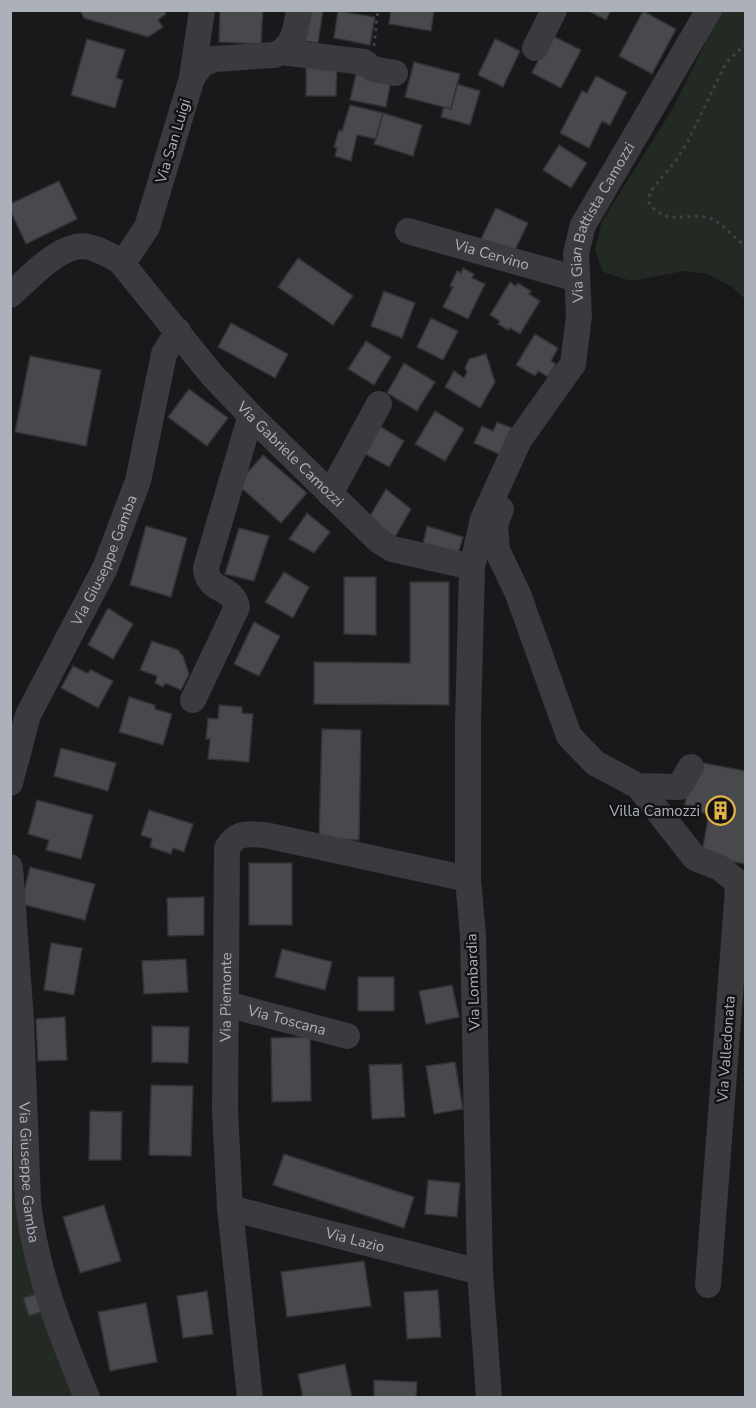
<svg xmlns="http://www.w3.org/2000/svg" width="756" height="1408" font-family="'Nunito Sans',sans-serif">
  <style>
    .green { fill: #232a24 }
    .building { fill: #48494d; stroke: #333336; stroke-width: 1.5 }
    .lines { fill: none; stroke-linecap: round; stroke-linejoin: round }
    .path { stroke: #404146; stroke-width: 3; stroke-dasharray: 3 4.5; stroke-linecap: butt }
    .minor { stroke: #3a3a3f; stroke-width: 26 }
    .labels { text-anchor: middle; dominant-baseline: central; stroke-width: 5; stroke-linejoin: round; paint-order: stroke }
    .street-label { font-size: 15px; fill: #acb0b9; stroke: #131315 }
    .poi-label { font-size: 15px; fill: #acb0b9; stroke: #131315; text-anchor: end }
  </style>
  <rect width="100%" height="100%" fill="#19181a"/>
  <!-- green -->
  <path class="green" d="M721,11H745V299L732,287L708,274L684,271L631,281L603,272L595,250L602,221L672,110Z
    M10,1108H20L78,1397H11Z"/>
  <!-- building -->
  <path class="building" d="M80,10H164L166,14L158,20L163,27L148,37L84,18Z
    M220,10H263L261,44L219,42Z
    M300,10H323L318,43L295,40Z
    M391,10H434L431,31L389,24Z
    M587,10H611L606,20Z
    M338,11L375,17L370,45L334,38Z
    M643,11L676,29L652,74L619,56Z
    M551,35L581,50L561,88L532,73Z
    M87,39L125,50L116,78L123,80L115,108L71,95Z
    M495,39L520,51L503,87L478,75Z
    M414,62L460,74L451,109L405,97Z
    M306,65H337L336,96H306Z
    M356,74L391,80L386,107L350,100Z
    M596,76L627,92L610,125L602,121L589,148L560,133L582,91L587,93Z
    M457,84L480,91L470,125L441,117L444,107L451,109Z
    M350,105L383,113L376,139L357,135L351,161L335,156L337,148L334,147L339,130L342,131Z
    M383,113L422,125L413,156L374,144Z
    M559,145L587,163L571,188L543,170Z
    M59,181L77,219L26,244L10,210V204Z
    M496,208L528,223L514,252L480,241Z
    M298,258L353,296L333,325L278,287Z
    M463,268L474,274L472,278L485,284L468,319L443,307L453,287L450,286L457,271L461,273Z
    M510,282L516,286L518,283L531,291L529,294L540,301L520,334L510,328L508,330L498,324L500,321L490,315Z
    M384,291L415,303L402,338L371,326Z
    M431,318L458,331L443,360L417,347Z
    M231,323L288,354L275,378L218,347Z
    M535,334L558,348L551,361L556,364L548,377L538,371L535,376L516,365Z
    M366,341L391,357L374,385L348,369Z
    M486,354L495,382L480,408L445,387L454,371L464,378L467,372L465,368L469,359Z
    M30,356L101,370L86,446L15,432Z
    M404,363L435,382L417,411L387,393Z
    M189,389L228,418L207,446L168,417Z
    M435,411L464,429L445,461L415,444Z
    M497,422L517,430L505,457L474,443L482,426L493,431Z
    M378,425L404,441L389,467L362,452Z
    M263,455L307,493L281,523L237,484Z
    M386,489L411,509L395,537L367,521Z
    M307,513L330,532L314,553L289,539Z
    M146,526L187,538L171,597L130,585Z
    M427,526L463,537L458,553L423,544Z
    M239,528L269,536L254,581L225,574Z
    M284,572L309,587L293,618L265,602Z
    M344,577H376V635L344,634Z
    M410,582H449V705L314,704V662L410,663Z
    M108,608L133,624L113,659L88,645Z
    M254,622L280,636L259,676L234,664Z
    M152,641L178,650L183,656L189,674L181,690L165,683L163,687L155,683L157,676L140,670Z
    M73,666L87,673L91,670L113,681L98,708L61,688Z
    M129,697L155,705V709L172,714L163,745L119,732Z
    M219,705L242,707V713L253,714L249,762L208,759L210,739H206L208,718L218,719Z
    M322,729L361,730L359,840L319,839Z
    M61,748L116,763L108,791L54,776Z
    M693,761L746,771V864L701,856L709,814L684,809Z
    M37,800L93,815L81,859L46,850L49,840L28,834Z
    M149,810L193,824L184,852L173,848L171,854L150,847L152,839L141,835Z
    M249,863H292V925H249Z
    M30,867L95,884L85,920L21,904Z
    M204,897V935L168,936L167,898Z
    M51,943L82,948L74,995L44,990Z
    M282,949L332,962L325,990L275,977Z
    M186,959L188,992L144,994L142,961Z
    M358,977H394V1011H358Z
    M452,985L459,1017L426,1024L419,991Z
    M65,1017L67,1060L38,1061L36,1019Z
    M152,1026L189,1027L188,1063L152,1062Z
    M310,1037L311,1101L272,1102L271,1038Z
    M455,1062L463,1109L434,1114L426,1066Z
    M402,1064L405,1117L372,1119L369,1065Z
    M151,1085L193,1086L191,1156L149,1155Z
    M90,1111L122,1112L121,1160H89Z
    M284,1154L414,1197L404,1228L273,1185Z
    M428,1180L460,1183L457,1217L425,1214Z
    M104,1205L121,1261L80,1273L63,1217Z
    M364,1261L371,1306L287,1317L281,1272Z
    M438,1290L441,1337L407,1339L404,1292Z
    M207,1291L213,1334L183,1338L177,1296Z
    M39,1293L45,1311L29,1316L23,1298Z
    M146,1303L157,1362L110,1371L98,1312Z
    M345,1364L352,1398H303L298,1374Z
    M374,1380L417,1382L416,1398H374Z"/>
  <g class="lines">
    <!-- path -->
    <path class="path" d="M746,44L726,63L687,143L677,159L650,192L649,203C668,228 684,211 709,218C723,222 733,238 746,246
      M374,46L378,10"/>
    <!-- minor -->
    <g class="minor">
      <path id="s1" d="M202,10L192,78L147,227L129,254L120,261L212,375L253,418L378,540L392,549L472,567"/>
      <path d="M535,48L554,10"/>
      <path d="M281,52C295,41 296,28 299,10"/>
      <path d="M192,78L201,65L214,59L274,55L281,52L364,62L373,69L395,73"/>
      <path id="s2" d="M408,231L577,279"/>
      <path d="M10,295C29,279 62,240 89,247C100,249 110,256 120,261"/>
      <path d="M330,494L379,404"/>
      <path d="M501,509L495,525L497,550L518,594L569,736L595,763L638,786L679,787L691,767"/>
      <path d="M193,700L237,607C233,585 207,593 206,568L248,425L253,418"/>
      <path id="s3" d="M10,783L28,715L105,568L138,481L164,354L178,331"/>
      <path d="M638,786L695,858L720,868L735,880L738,889L708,1285"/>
      <path id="s4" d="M10,867L21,1021L28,1201C35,1269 61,1334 87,1398"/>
      <path id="s5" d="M226,1004L347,1036"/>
      <path id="s6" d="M230,1208L480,1272"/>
      <path id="s7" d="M250,1398L230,1208L225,1111L227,848C238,831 247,834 265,835L468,879"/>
      <path id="s8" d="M489,1398L480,1272L473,936L468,879V722L472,567L483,519L519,440L573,364L579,316L576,253L583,225L709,10"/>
    </g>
  </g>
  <!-- icons -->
  <defs>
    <symbol id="building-ring" viewBox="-11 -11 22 22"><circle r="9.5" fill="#131315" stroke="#e4b347" stroke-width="1.5"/><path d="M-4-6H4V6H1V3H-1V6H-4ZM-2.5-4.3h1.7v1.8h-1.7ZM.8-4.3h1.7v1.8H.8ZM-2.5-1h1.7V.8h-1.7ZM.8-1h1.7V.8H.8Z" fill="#e4b347"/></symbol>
  </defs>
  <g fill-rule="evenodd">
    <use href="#building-ring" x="704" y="794" width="33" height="33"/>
  </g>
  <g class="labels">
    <!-- street labels -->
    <g class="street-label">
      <text transform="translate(173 141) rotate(-73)">Via San Luigi</text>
      <text stroke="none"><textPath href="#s8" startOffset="1209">Via Gian Battista Camozzi</textPath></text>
      <text stroke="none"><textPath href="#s2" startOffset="87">Via Cervino</textPath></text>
      <text stroke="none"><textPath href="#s1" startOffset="526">Via Gabriele Camozzi</textPath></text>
      <text stroke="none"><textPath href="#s3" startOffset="243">Via Giuseppe Gamba</textPath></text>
      <text transform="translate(473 982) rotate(-92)">Via Lombardia</text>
      <text stroke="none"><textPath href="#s7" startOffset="402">Via Piemonte</textPath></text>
      <text stroke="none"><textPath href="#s5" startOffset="63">Via Toscana</textPath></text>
      <text transform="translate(726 1049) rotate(-86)">Via Valledonata</text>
      <text stroke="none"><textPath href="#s4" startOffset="306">Via Giuseppe Gamba</textPath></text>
      <text stroke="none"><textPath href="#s6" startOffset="129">Via Lazio</textPath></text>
    </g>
    <!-- poi labels -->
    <g class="poi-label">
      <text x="700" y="811">Villa Camozzi</text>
    </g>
  </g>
  <!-- border -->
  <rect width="756" height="1408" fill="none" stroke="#acb0b9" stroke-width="24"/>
</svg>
